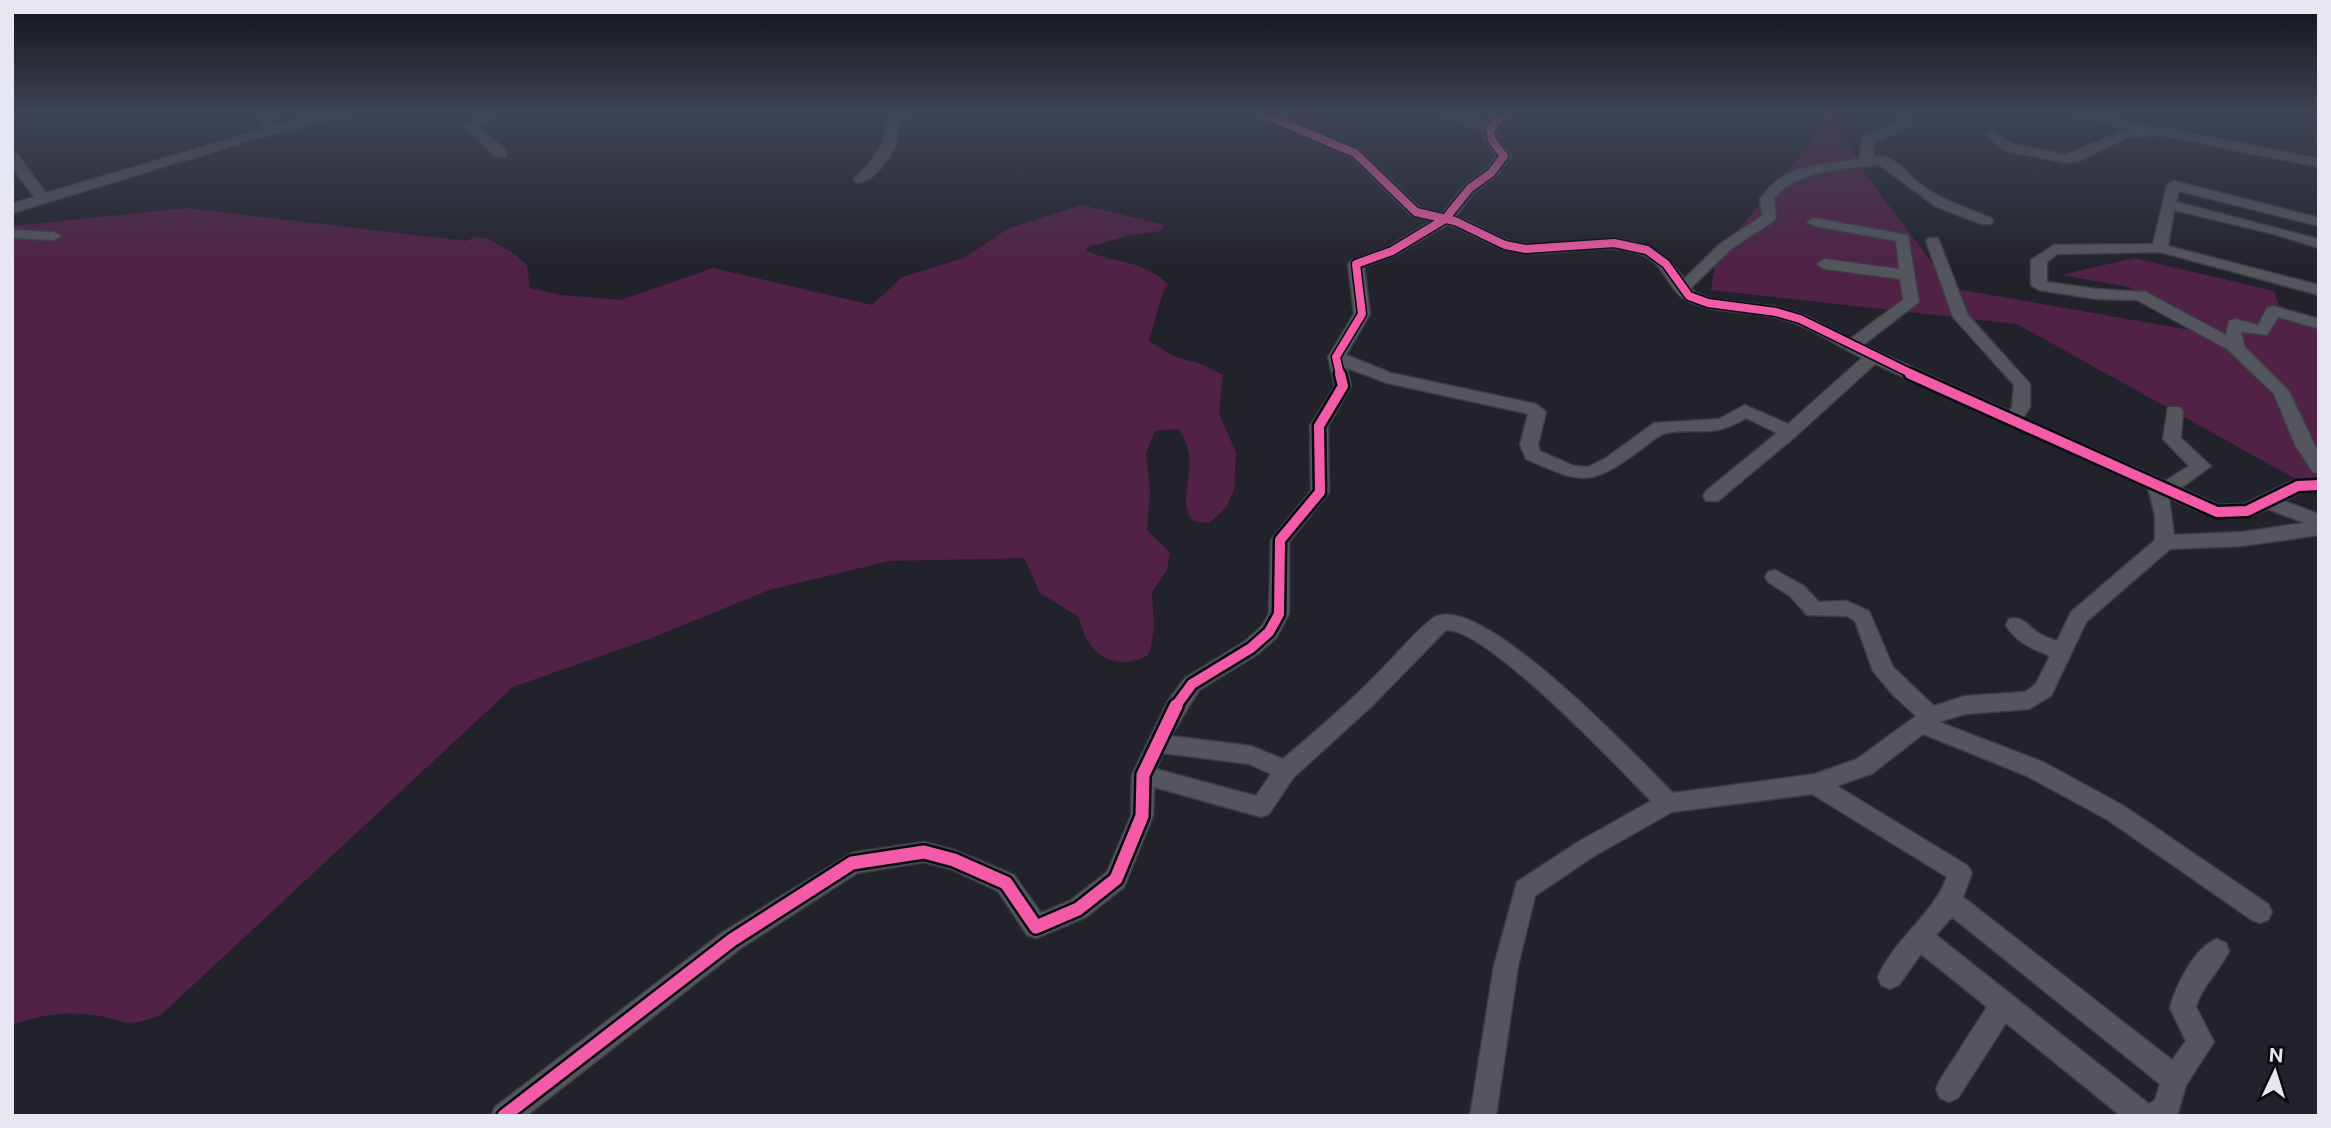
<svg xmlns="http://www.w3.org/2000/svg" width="2331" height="1128" font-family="'Public Sans',sans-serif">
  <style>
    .green { fill: #522146 }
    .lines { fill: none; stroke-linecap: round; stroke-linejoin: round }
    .minor-casing { stroke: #3c3c44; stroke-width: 3 }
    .minor { fill: #55555d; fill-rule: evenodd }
    .cycleway-far2-casing { stroke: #090910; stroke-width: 11 }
    .cycleway-far1-casing { stroke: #090910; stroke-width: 15 }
    .cycleway-casing { stroke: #090910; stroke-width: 18 }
    .cycleway-far2 { stroke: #f35aa7; stroke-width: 8 }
    .cycleway-far1 { stroke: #f35aa7; stroke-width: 10 }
    .cycleway { stroke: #f35aa7; stroke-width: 13 }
  </style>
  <rect width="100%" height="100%" fill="#22222b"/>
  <!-- green -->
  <path class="green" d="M1831,113L1865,174L1951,288L2190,330L2129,287L2061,275L2134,258L2274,291L2281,312L2319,327V492L2017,324L1711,290L1716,256L1817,136Z
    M1082,205L1165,225L1161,231L1130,235L1088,247L1086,251C1114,263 1146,260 1168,285L1163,292L1149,341L1175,357L1199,363L1223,375L1219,414L1236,452L1234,490L1226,508L1209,523L1193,521C1173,496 1205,464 1178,429L1155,431L1146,453L1150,492L1147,530L1170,552L1167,570L1152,592L1154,626L1151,648L1147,656C1112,673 1086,652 1079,617L1040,593L1024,558L889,561L769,590L649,639L513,687L162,1014C123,1030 129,1020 93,1015C65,1011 38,1015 12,1025V226L187,208L466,241L475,237L487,238L516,255L527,265L530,288L562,295L621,300L713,268L872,305L902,277L964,258L1009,228Z"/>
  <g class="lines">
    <defs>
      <path id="minor" d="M258,113H270L276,125L329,113H352L350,116L275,133L12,213V204L34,197L12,167V153L17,154L46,193L260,130L264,128Z
        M477,113H490V121L479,127L506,151V157H496L464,126L478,117Z
        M900,113H919C913,117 903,119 900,124C896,129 898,135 897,141C893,155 872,185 856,182L854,179C864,169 875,158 882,144C889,129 880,120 900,113Z
        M1253,113H1271L1360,150L1421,209L1442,214L1465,185L1486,170L1497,156L1485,140L1484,132L1437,113H1455L1488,125L1498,113H1511L1497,130L1499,140L1511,156L1496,176L1475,191L1455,217C1479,223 1499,242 1525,244C1589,250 1638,215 1684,279L1721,243L1762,216L1760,199C1785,163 1819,166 1859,159L1862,138L1898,121L1899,113H1911L1910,126L1874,143L1873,157C1894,153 1905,172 1920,184C1941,200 1967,208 1991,218L1993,221L1991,224H1981L1935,206L1878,164C1844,170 1796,169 1774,199L1776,218L1774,221L1731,249L1691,288L1695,293L1711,299L1776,307L1806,316L1850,339L1903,300L1900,279L1825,269L1817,264L1825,259L1899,269L1896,241L1814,226L1807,222L1814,218L1908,235L1919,302L1863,345L2009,411L2012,407L2014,385L1953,317L1926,241L1928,238H1938L1968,315L2030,384V407L2023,418L2165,481L2189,466L2163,439L2168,407H2180L2183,411L2181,438L2211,466L2181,488L2219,505L2244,504L2292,481L2319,479V491L2301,492L2284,501L2319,514V535L2242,546L2170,549L2086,622L2051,696L2029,709L1965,714L1939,722L2043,762L2124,806L2268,904L2272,912L2268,920L2260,923L2252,920L2108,820L2027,776L1923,734L1873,773L1837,786L1968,866L1972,873L1963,897L2172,1060L2186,1041L2170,1008C2176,985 2194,948 2217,939L2226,943L2229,951C2220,971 2202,985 2196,1007L2214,1042L2186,1085L2177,1116H2121L2006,1023L1958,1098L1949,1102L1940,1098L1936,1089L1940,1080L1987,1007L1921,954L1899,985L1890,989L1881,985L1878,977C1894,939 1933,915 1947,877L1812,794L1672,812L1594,856L1535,896L1518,966L1496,1116H1470L1494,966L1517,882L1578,842L1651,801C1619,768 1487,628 1446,630L1372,706L1294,777L1269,814L1261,817L1154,787L1153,816L1124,887L1086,917L1036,938L1027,935L998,891L951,869L924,862L857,873L741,948L526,1116H491L495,1107L723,932L852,853L924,842L954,850L1014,875L1041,913L1070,901L1107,872L1131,816L1132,775L1168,701L1185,678L1244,642L1262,626L1269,614L1271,540L1311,491L1310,426L1335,386L1328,357L1354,314L1348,264L1351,261L1387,248L1433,220L1411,215L1350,156ZM1448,224C1474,233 1498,252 1527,253C1565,255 1601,242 1638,253C1664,260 1668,291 1686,300C1713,314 1747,310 1775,317C1806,324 1834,344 1862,358L1788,424L1745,405L1719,419L1654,423L1606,458L1588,467L1574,466L1540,451L1538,445L1546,412L1536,404L1391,373L1346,355L1370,314L1364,266L1397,254ZM1875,364L2148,488L2155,516V540L2071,612L2057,641C2051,639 2045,637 2040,634C2028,627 2024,615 2009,619L2006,625C2015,642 2033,649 2050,656L2036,684L2025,692L1965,696L1934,706L1893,667L1869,611L1847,601L1819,602L1804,586L1775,570L1768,572L1765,577L1768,582L1790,596L1807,615L1847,616L1855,621L1873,671L1893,695L1916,716L1857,759L1815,774L1673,793C1639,759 1482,592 1435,617C1421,625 1388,664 1374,677C1346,706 1314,732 1283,759L1251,746L1171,736L1199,690L1258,654L1276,638L1289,614V542L1329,492L1328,426L1351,386L1347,368L1387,383L1525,413L1528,414L1520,445L1526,459C1581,483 1589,488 1640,450C1648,445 1658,434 1667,433C1701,427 1712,439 1746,418L1777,433L1706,491L1703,496L1706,501H1718L1796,436ZM2169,498C2205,514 2228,528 2268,509L2304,523L2242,532L2174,535ZM1163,753L1249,764L1271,774L1256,796L1156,769ZM1952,917L2160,1084L2155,1100L2149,1104L1936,935Z
        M2073,113C2104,112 2132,127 2161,127L2319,159V167L2161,135L2129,137L2079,161L2065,163L2003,150L1986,135L1993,131L2012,144L2065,155L2129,129L2075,116Z
        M2174,181L2319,218V226L2179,191L2176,202L2319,239V248L2274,234L2174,210L2168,246L2319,285V295L2160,252L2057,254L2047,262V282L2096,289L2146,292L2226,335L2229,321L2235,319L2258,325L2267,308L2273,306L2319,319V327L2316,328L2278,317L2267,335L2241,332L2245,347L2289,391L2319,454V474L2313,472L2295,445L2274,394L2227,349L2137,300L2096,299L2039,290L2031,285V260L2054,245L2153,244L2167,185Z
        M12,230L54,232L61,236L54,240L12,238Z"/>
    </defs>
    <!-- minor casing -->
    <use href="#minor" class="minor-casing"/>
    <!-- minor -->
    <use href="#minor" class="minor"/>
    <defs>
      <path id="cycleway-far2" d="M1260,113L1355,153L1416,212L1455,221L1505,245L1526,249L1614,243L1647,250L1666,264L1689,296L1708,303L1776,312L1800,319L1914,375
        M1340,375L1336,357L1362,314L1356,264L1392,251L1445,219L1470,188L1491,173L1504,156L1492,140L1490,130L1505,113"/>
      <path id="cycleway-far1" d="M1910,374L2217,512L2247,511L2298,486L2319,485
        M1175,707L1192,684L1251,648L1269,632L1279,614L1280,540L1320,492L1319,426L1343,386L1340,374"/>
      <path id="cycleway" d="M504,1116L732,940L852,863L924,852L954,860L1006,883L1036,927L1078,909L1116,879L1142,816L1143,775L1176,706"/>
    </defs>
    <!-- cycleway-far2 casing -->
    <use href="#cycleway-far2" class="cycleway-far2-casing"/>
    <!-- cycleway-far1 casing -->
    <use href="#cycleway-far1" class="cycleway-far1-casing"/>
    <!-- cycleway casing -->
    <use href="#cycleway" class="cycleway-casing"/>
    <!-- cycleway-far2 -->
    <use href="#cycleway-far2" class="cycleway-far2"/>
    <!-- cycleway-far1 -->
    <use href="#cycleway-far1" class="cycleway-far1"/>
    <!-- cycleway -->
    <use href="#cycleway" class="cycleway"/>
  </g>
  <!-- sky -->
  <linearGradient id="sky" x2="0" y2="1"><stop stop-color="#131318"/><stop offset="0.42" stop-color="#3e4455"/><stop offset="1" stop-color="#3e4455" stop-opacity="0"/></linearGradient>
  <rect width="2331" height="271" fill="url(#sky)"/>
  <!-- border -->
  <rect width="2331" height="1128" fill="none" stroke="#e7e7f3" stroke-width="28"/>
  <!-- north arrow -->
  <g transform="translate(2275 1072) rotate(4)" stroke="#090910" stroke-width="5" paint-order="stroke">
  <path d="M0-5L12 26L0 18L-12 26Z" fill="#e7e7f3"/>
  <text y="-10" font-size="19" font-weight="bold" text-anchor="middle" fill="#e7e7f3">N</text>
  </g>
</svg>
